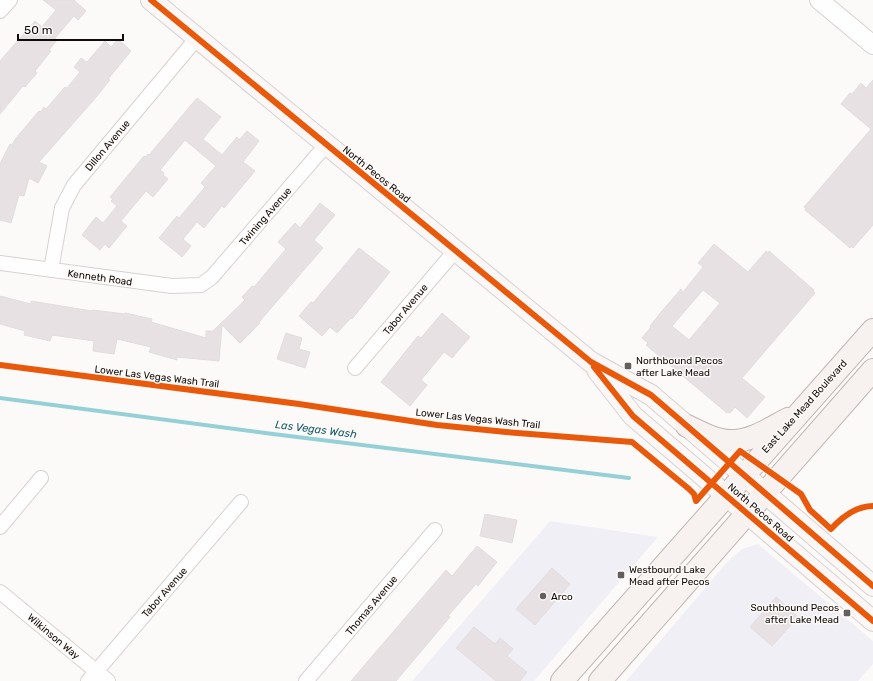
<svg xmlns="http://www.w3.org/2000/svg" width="873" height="681" font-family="Rubik,sans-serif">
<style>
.commercial{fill:#f1eff6}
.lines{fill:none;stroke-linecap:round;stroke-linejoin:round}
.stream{stroke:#96d0d7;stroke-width:4}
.building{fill:#e8e1e4;stroke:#e1dddf;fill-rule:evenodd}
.minor-casing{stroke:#d7d2d0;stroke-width:16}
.tertiary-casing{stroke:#d7d2d0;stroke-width:20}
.secondary-casing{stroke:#d7d2d0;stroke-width:22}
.primary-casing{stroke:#c2b6b2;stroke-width:24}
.minor{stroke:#fffefe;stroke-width:14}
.tertiary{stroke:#fffefe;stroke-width:18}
.secondary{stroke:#faf7f6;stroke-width:20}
.primary{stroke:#f7f1ef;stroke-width:22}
.cycleway-casing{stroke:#fdfaf8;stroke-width:8}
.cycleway{stroke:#e8590c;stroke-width:6}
.poi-dot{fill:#635f5d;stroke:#fdfaf8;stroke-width:1.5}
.labels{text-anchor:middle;stroke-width:3;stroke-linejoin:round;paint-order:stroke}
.street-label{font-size:10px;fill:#100b09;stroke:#fdfaf8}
.poi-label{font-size:10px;fill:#100b09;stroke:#fdfaf8;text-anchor:start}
.water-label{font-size:11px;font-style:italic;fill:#175e66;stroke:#fdfaf8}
</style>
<rect width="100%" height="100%" fill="#fcfaf9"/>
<path class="commercial" d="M 550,521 L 658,537 L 534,681 L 412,681 Z
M 758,544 L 873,641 L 873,664 L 858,681 L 626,681 L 728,561 L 742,549 Z"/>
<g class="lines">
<path class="stream" d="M 0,398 L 273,434 L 629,478"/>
</g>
<path class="building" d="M 43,0 L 74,0 L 86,11 L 78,20 L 74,16 L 55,38 L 57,40 L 49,50 L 51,51 L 35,71 L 37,73 L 25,87 L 23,86 L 0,114 L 0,61 L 35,21 L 42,27 L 56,10 Z
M 118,39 L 131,51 L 108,79 L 110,80 L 92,102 L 39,162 L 47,166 L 38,183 L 29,178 L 24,196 L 19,195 L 11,223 L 0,220 L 0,164 L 10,144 L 12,145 L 16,138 L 39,111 L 41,112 L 44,107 L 46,109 L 65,87 L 67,88 L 80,72 L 74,67 L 81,58 L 87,62 L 105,41 L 111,47 Z
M 873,80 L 873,225 L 853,248 L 851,246 L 850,248 L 835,235 L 805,210 L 806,208 L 804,207 L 871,129 L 841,104 L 850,93 L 852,94 L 861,83 L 866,88 Z
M 197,98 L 221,117 L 203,139 L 222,155 L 237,137 L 239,140 L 247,131 L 259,141 L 243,162 L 255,171 L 224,208 L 222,206 L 204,228 L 197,222 L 183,239 L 191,246 L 182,257 L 159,238 L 177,216 L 179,218 L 205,187 L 201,183 L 216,166 L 185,140 L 160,170 L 164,173 L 163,175 L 168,179 L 153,197 L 146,191 L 121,221 L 127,226 L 109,248 L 105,244 L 100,250 L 82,235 L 96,217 L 103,223 L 117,206 L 111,201 L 113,199 L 110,197 L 144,156 L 146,157 L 148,154 L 149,155 Z
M 320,203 L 335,215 L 314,240 L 323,248 L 259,322 L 260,323 L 240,343 L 222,325 L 219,361 L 177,357 L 177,360 L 149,352 L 151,347 L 117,339 L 114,354 L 93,351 L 94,341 L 52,335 L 50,341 L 24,335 L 25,331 L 0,324 L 0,296 L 31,304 L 31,301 L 92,311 L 92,310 L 125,314 L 125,313 L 152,319 L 151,322 L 206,338 L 206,331 L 213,331 L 245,300 L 242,297 L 252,286 L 254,287 L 286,249 L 278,242 L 295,223 L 300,228 Z
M 714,244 L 748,272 L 766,251 L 768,253 L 769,251 L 814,290 L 813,291 L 815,293 L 742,378 L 765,397 L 747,418 L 735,407 L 730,413 L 728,412 L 727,413 L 646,345 L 648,343 L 642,338 L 651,327 L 650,326 L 662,311 L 681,289 L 683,292 L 703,267 L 698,263 ZM 703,290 L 720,303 L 689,340 L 672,326 Z
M 359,248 L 390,272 L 352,319 L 351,318 L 337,333 L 330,327 L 322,336 L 299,316 L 311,302 L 313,303 Z
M 442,313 L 470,337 L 452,358 L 444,352 L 421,380 L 427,385 L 410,406 L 381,382 L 418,336 L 421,338 Z
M 286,333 L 302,338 L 299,349 L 310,352 L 305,368 L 277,359 Z
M 485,514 L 517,520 L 512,543 L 480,536 Z
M 477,546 L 497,562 L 478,586 L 476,584 L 448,616 L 450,617 L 396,681 L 351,681 L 446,570 L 452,576 Z
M 552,568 L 570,584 L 535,625 L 516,609 Z
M 776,597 L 798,617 L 772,646 L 750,627 Z
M 474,627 L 495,644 L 500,638 L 513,649 L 507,656 L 527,672 L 520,681 L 496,681 L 456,648 Z"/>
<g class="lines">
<defs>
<path id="minor" d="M 0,11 L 10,0
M 0,263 L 172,286 L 201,285 L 212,277 L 326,145
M 51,270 L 62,208 L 74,185 L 197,38
M 355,368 L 455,251
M 0,527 L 41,478
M 0,592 L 108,681
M 88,681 L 241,502
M 306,681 L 435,530"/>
<path id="tertiary" d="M 819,0 L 873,45"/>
<path id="secondary" d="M 151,0 L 591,362 L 651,395 L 873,586
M 597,370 L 633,416 L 873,621"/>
<path id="primary" d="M 687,426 C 700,432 715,441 731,441 C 750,442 771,428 788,419
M 562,681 L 873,330
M 600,681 L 873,370"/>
</defs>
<use href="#minor" class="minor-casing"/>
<use href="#tertiary" class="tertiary-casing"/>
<use href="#secondary" class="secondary-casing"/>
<use href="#primary" class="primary-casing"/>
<use href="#minor" class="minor"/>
<use href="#tertiary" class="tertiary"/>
<use href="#secondary" class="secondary"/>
<use href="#primary" class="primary"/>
<defs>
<path id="cycleway" d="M 151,0 L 591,362 L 651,395 L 873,586
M 0,365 L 299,404 L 437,425 L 506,432 L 632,442 L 689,489 L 694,494 L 696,501 L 740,451 L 801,494 L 810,510 L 831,529 C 842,517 856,506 873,506
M 594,367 L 633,416 L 873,621"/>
</defs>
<use href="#cycleway" class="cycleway-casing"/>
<use href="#cycleway" class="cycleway"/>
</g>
<g class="poi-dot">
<rect x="624" y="362" width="8" height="8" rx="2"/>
<rect x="617" y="571" width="8" height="8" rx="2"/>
<circle cx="543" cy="596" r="4"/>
<rect x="843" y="609" width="8" height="8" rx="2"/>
</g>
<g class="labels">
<g class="street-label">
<text transform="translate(107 145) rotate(-50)" y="4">Dillon Avenue</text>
<text transform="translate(377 174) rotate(39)" y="4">North Pecos Road</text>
<text transform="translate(265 216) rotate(-49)" y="4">Twining Avenue</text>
<text transform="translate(100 277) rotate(8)" y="4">Kenneth Road</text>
<text transform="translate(405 309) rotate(-50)" y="4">Tabor Avenue</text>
<text transform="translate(157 376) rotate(7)" y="4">Lower Las Vegas Wash Trail</text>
<text transform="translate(804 406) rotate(-48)" y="4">East Lake Mead Boulevard</text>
<text transform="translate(478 418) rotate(6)" y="4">Lower Las Vegas Wash Trail</text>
<text transform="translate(761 512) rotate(41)" y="4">North Pecos Road</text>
<text transform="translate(164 592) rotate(-49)" y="4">Tabor Avenue</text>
<text transform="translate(371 605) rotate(-50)" y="4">Thomas Avenue</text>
<text transform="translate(54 636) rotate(40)" y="4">Wilkinson Way</text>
</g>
<g class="poi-label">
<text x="636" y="364">Northbound Pecos<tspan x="636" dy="12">after Lake Mead</tspan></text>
<text x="629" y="573">Westbound Lake<tspan x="629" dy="12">Mead after Pecos</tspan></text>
<text x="551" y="600">Arco</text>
<text x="839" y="611" text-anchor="end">Southbound Pecos<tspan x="839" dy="12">after Lake Mead</tspan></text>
</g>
<g class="water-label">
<text transform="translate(316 429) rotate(7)" y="4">Las Vegas Wash</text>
</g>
</g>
<path d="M18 34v6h105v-6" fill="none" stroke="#100b09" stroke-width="2"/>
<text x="24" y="34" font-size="12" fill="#100b09" stroke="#fdfaf8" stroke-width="3" paint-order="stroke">50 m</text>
</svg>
